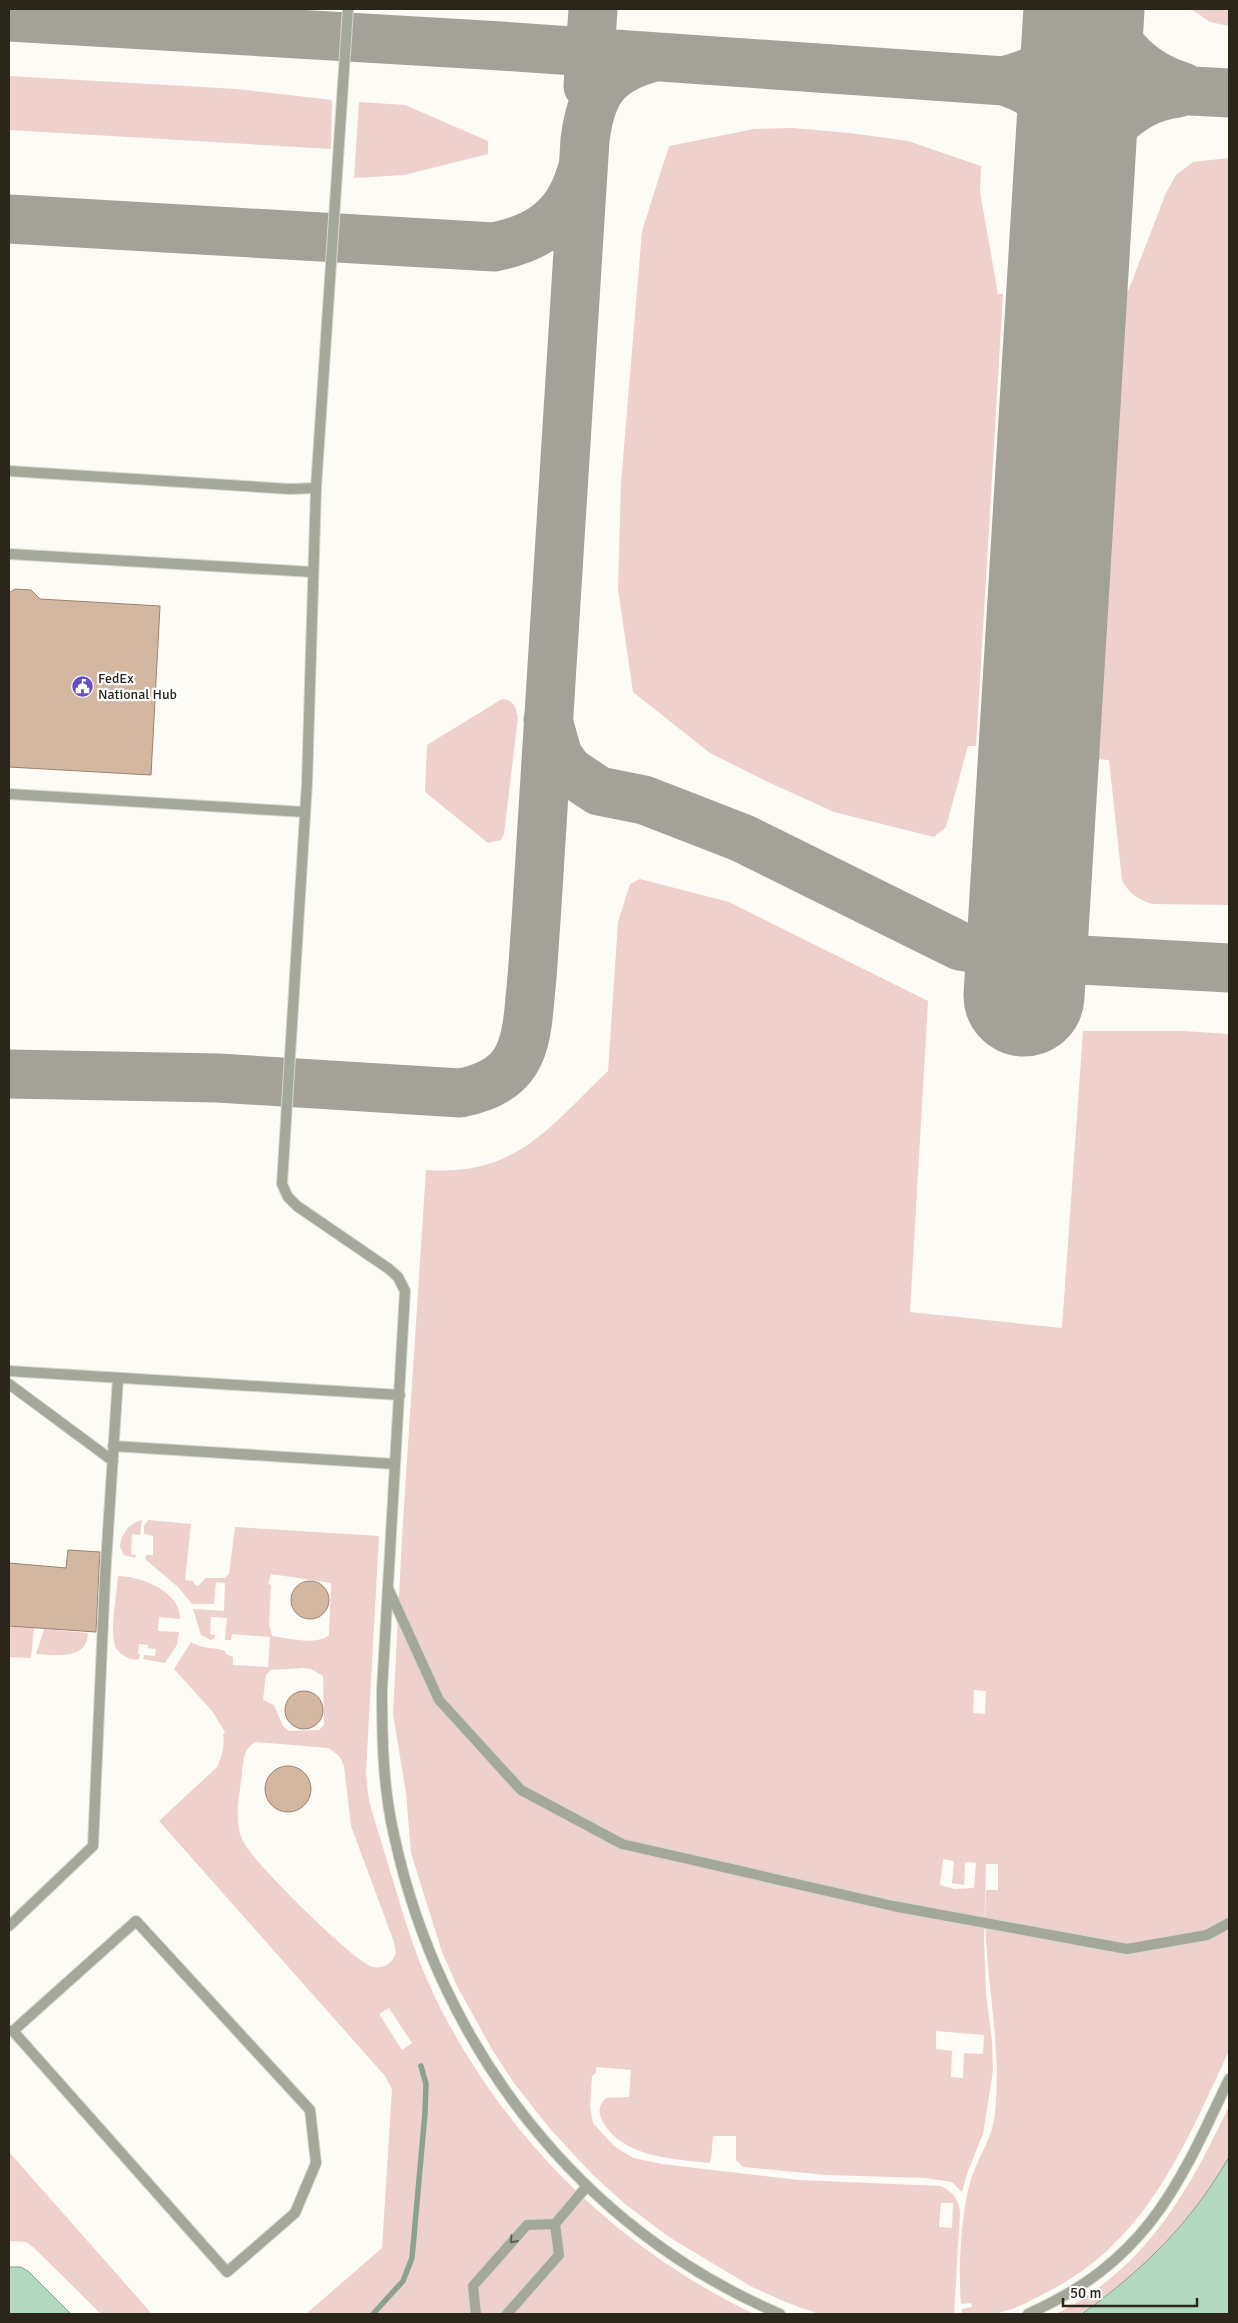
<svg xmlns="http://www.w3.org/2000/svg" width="1238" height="2323" font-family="Signika,sans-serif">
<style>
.green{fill:#eed0cd;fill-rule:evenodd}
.water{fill:#b3d8c0;stroke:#8aa38e}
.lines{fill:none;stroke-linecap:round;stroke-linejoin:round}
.stream{stroke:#8aa38e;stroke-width:5.5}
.taxiway{stroke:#a4a298;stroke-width:49}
.runway{stroke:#a4a298;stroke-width:121}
.building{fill:#d4b7a1;stroke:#9c816d}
.service-casing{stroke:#d7d5cd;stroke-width:12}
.service{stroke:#a3a89a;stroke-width:10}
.oneway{stroke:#606053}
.labels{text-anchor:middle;stroke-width:4.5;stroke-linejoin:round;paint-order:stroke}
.poi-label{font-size:14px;fill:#2a2619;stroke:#fff;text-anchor:start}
</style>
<rect width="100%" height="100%" fill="#fdfbf5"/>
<path class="green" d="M 1191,9 L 1229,9 L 1229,26 L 1210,22 Z
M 9,76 L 237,89 L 332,100 L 331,149 L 9,130 Z
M 359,102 L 405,105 L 488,141 L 488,154 L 404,175 L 354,178 Z
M 792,128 L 850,133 L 908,141 L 981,166 L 980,192 L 998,294 L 1003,294 L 976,746 L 968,746 L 946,827 L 934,837 L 834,812 L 768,782 L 710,753 L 633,692 L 618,589 L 621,483 L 642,231 L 669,146 L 754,129 Z
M 1229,158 L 1229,905 L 1153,904 C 1140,901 1128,893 1122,880 L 1109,760 L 1097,759 L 1125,305 L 1127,294 L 1166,193 L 1176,175 L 1193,162 Z
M 502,699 C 514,700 515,706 518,717 L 504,834 L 501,840 L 488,843 L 425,792 L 427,745 Z
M 640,879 L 729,902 L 928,1001 L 910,1312 L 1062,1328 L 1083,1031 L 1183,1031 L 1229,1034 L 1229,2051 C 1185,2144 1148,2240 1051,2290 C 1034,2299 1011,2312 992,2314 C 982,2315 971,2314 961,2314 L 962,2309 L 972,2307 L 971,2303 L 961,2304 C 958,2270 961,2209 972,2176 C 980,2154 993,2136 995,2113 C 1003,2038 981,1964 986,1890 L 998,1890 L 998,1864 L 986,1864 L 984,1939 L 986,1994 L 992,2041 L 993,2071 L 983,2134 L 968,2171 L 962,2192 L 952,2182 L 925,2178 L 826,2175 L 743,2167 L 736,2160 L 736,2136 L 713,2136 L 711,2160 L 709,2163 C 673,2159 622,2157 603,2122 C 598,2113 598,2105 606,2098 L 629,2097 L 631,2070 L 596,2067 L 596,2073 L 592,2076 L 590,2107 L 593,2123 L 614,2146 L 633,2158 L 662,2164 L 799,2180 L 941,2186 C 954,2193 959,2199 960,2213 L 954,2314 L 819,2314 L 788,2303 L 752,2287 L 669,2237 L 625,2204 L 593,2175 L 551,2130 L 514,2083 L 493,2051 L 457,1986 L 442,1952 L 411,1853 L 406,1793 L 393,1714 L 402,1537 L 426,1170 C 516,1177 549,1127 608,1071 L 618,922 L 630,884 ZM 974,1690 L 986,1691 L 985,1714 L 973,1713 ZM 943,1859 L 954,1861 L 952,1883 L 964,1885 L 965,1862 L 976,1863 L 974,1888 L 955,1889 L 940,1885 ZM 936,2031 L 984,2035 L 983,2054 L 964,2053 L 963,2078 L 951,2077 L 952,2051 L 936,2049 ZM 941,2203 L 953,2203 L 952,2228 L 939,2227 Z
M 142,1520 L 140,1535 L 132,1534 L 131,1554 L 136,1555 L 135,1558 L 124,1555 L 120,1547 C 121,1534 128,1524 142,1520 Z
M 148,1520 L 191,1524 L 185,1580 L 193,1581 L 194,1584 L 198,1586 L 206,1578 L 225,1578 L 229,1574 L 235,1527 L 379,1536 L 366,1772 L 368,1795 C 373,1818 381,1839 387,1861 C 401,1906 413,1951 433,1993 C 501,2134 613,2246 754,2314 L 306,2314 L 382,2248 L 392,2089 L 385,2076 L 159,1821 L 217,1767 C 222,1756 225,1746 223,1734 L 225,1732 L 212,1711 L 174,1669 L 191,1642 C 207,1651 212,1646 225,1651 L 226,1654 L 233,1657 L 233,1665 L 268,1667 L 270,1637 L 232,1634 L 231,1640 L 225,1640 L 227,1618 L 211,1617 L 210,1634 L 215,1635 L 215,1638 L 211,1640 L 201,1635 L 193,1609 L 224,1611 L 225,1583 L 216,1582 L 214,1604 L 192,1604 L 178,1587 L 145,1559 L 146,1555 L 153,1555 L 153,1536 L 144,1534 L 144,1526 ZM 271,1574 L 331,1583 L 329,1635 C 316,1646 287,1638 272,1636 L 269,1625 L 271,1585 L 268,1584 ZM 304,1668 L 311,1669 L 323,1676 L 324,1725 L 319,1730 L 289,1731 L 283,1726 L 274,1705 L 263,1700 L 266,1675 L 271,1670 ZM 256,1742 L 329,1748 L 340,1757 L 344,1766 L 351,1826 L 394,1942 L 396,1953 C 392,1963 385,1969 373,1967 C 355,1963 254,1863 244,1843 C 233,1823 239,1797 242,1775 C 243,1762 243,1748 256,1742 ZM 389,2008 L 412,2043 L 402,2050 L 379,2014 Z
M 118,1576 C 140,1576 181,1591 180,1619 L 159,1617 L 158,1631 L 179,1632 L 177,1645 L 165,1663 L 143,1659 L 144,1655 L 155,1656 L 156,1649 L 148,1648 L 148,1645 L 139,1644 L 138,1654 L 140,1654 L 139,1659 L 136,1660 C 128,1658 121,1656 116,1648 C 109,1635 117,1593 118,1576 Z
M 9,1626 L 34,1628 L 31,1658 L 9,1657 Z
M 44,1629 L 88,1633 C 87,1661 55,1655 36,1654 Z
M 1229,2106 L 1229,2240 L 1122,2314 L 1056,2314 C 1145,2269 1188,2193 1229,2106 Z
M 9,2152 L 152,2314 L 101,2314 L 34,2248 L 26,2242 L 9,2241 Z"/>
<path class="water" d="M 1229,2157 L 1229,2314 L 1082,2314 C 1144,2269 1191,2223 1229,2157 Z
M 9,2267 L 21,2267 L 28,2271 L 71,2314 L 9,2314 Z"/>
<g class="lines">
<path class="stream" d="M 373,2314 L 403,2281 L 412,2258 L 425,2113 L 426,2084 L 421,2066"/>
<path class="taxiway" d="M 1100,9 C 1115,46 1142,75 1183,87
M 9,17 L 501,46 L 1004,81 L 1229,93
M 1006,80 C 1045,71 1072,51 1077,9
M 1004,81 C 1067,101 1070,142 1067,200
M 588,86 L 593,9
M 9,219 L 494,247 C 538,238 568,219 581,173
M 1068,362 L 1078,193 C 1085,145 1128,98 1178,93
M 548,720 L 558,756 L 569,771 L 599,791 L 644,800 L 742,838 L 960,946 L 1026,957 L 1229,968
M 9,1074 L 218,1078 L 460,1093 C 519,1082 526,1050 530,998 C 533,972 534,946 536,921 L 585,140 C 591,92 605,70 654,57"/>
<path class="runway" d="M 1024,996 L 1084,9"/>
</g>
<path class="building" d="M 15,589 L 31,590 L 40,599 L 160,606 L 151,775 L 9,767 L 9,593 Z
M 68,1550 L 100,1552 L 96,1632 L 9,1626 L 9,1563 L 66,1568 Z
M291 1600a19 19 0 1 1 38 0a19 19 0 1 1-38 0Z
M285 1710a19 19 0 1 1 38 0a19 19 0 1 1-38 0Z
M265 1789a23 23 0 1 1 46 0a23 23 0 1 1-46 0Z"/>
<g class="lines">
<defs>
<path id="service" d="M 348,9 L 316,488 L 307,783 L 282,1184 L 288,1197 L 297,1206 L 389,1269 L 398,1277 L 405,1291 L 382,1690 C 382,1738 383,1788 394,1835 C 439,2046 580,2229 780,2314
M 9,471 L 290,489 L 316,488
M 9,554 L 313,572
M 9,794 L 305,812
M 9,1371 L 400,1395
M 9,1384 L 113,1461
M 113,1446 L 395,1464
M 388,1588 L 439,1700 L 521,1790 L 622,1844 L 893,1906 L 1127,1949 L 1207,1935 L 1229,1923
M 9,1926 L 93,1846 L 105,1578 L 118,1378
M 9,2031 L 13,2031 L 227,2272 L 295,2213 L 316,2163 L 310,2110 L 136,1921 L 13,2031
M 476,2314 L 473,2286 L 527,2225 L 555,2224 L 587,2186
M 507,2314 L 559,2255 L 555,2224
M 1028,2314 C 1146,2261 1177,2190 1229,2079"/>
</defs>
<use href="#service" class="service-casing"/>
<use href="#service" class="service"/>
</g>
<defs><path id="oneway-chevron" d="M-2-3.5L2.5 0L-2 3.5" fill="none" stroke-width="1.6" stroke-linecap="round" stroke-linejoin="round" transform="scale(1.25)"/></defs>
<use class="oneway" href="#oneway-chevron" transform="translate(513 2240) rotate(132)"/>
<defs>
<symbol id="civic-disc" viewBox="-11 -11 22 22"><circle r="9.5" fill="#654ec7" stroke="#fff"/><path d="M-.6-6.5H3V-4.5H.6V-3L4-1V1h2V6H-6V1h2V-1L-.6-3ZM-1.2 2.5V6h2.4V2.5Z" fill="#fff"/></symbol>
</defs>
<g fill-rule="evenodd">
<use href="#civic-disc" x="70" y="674" width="25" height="25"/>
</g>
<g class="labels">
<g class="poi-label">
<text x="98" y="683">FedEx<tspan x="98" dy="16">National Hub</tspan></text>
</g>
</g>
<rect width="1238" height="2323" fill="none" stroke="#2a2619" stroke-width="20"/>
<path d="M1063 2298v8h134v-8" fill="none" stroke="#2a2619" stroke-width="2.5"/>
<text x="1070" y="2298" font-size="15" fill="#2a2619" stroke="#ffffff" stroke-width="4" paint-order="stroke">50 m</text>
</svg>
